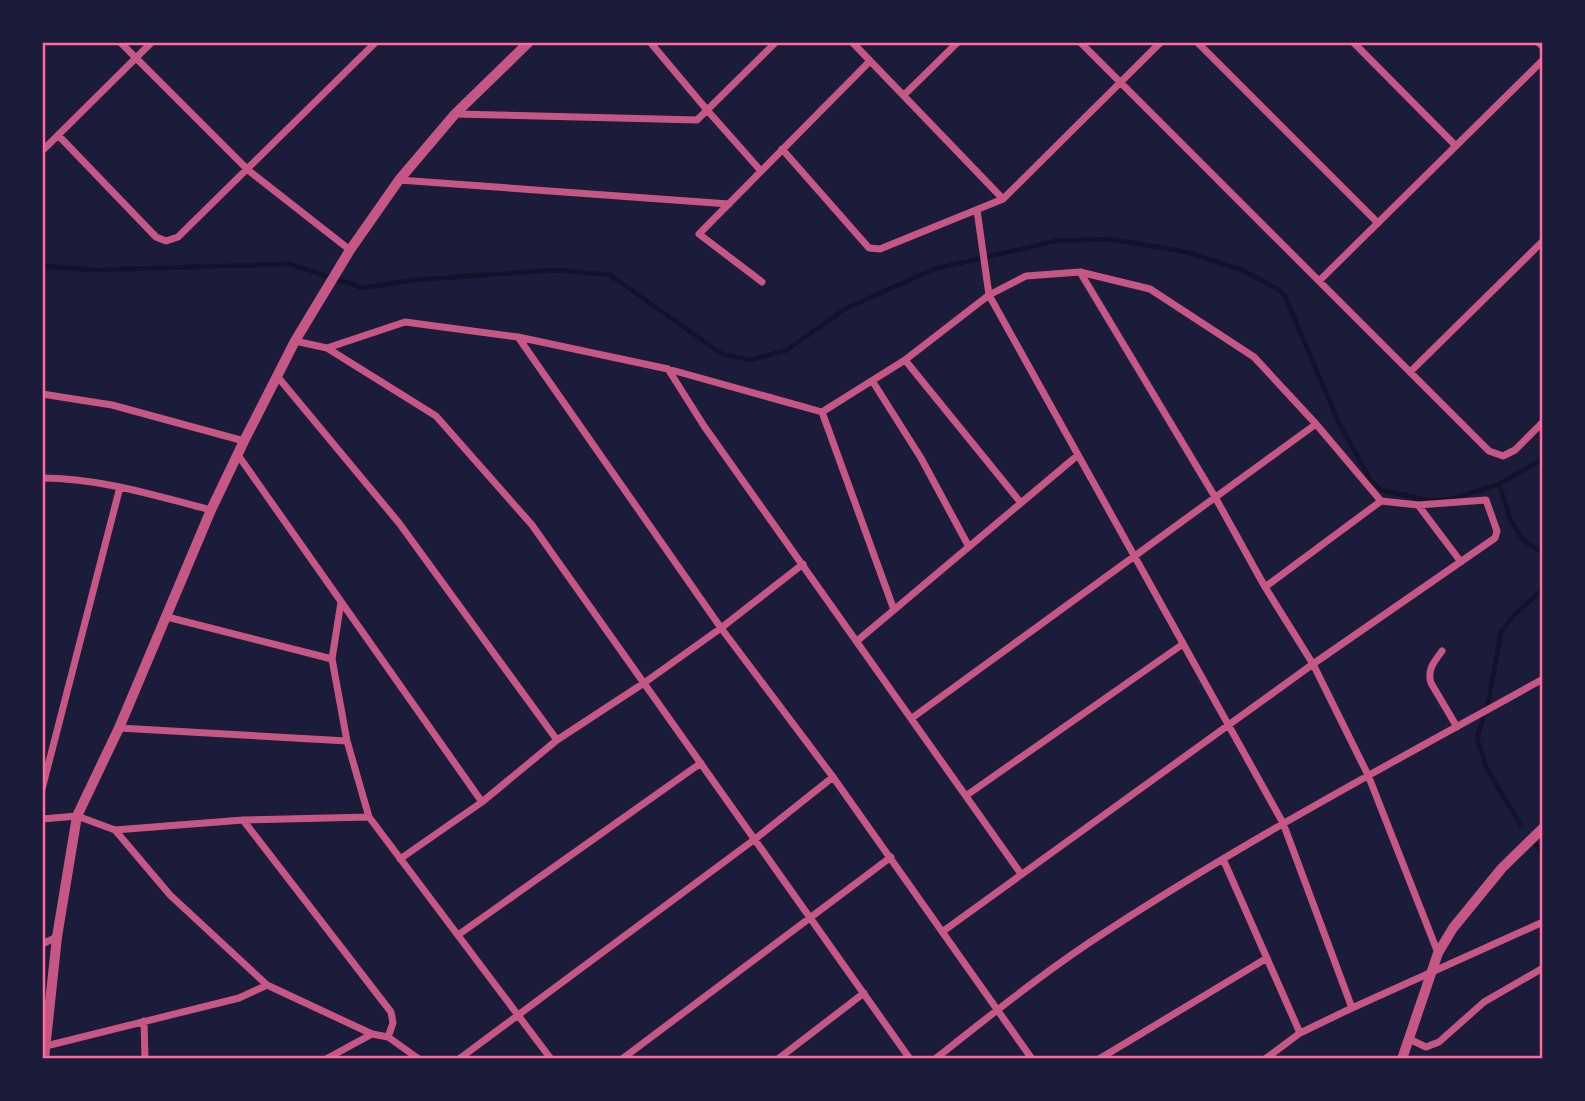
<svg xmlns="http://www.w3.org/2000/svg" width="1585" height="1101" font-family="'Archivo Narrow',sans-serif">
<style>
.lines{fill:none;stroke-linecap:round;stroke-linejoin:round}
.stream{stroke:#12122b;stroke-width:4.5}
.minor{stroke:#c65784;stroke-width:7}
.tertiary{stroke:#c65784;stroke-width:10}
.neatline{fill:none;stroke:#ff6b9d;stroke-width:2.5}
</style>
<rect width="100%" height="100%" fill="#1b1b3a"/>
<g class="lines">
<path class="stream" d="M 42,266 L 96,270 L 290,264 L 363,288 L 414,280 L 555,270 L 610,275 L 722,354 L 751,360 L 787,350 L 845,309 L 934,269 L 1056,241 L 1110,239 L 1186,252 L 1242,270 L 1278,289 L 1285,296 L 1338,421 L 1371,481 L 1381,490 L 1428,500 L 1448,500 L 1499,484 L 1543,459
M 1499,484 L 1511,521 L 1524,541 L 1543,553
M 1521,825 L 1486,767 L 1477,738 L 1489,699 L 1501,632 L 1514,615 L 1543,589
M 1536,845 L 1543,853"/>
<path class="minor" d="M 120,42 L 248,170 L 350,250
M 650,42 L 707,110 L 761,171
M 852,42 L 1003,199
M 1080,42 L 1489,451 L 1503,456 L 1515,450 L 1543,422
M 1197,42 L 1378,223
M 1353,42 L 1456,146
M 1538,42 L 1543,47
M 904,95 L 958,42
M 455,114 L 697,120 L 776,42
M 58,135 L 156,237 L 166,241 L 178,237 L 376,42
M 782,149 L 869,248 L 880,249 L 1003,199 L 1161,42
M 42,151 L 152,42
M 399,180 L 729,204
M 977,210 L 989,295 L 1283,823 L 1352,1008
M 1080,272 L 1215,497 L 1265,587 L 1313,664 L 1368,775 L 1438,953
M 1319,281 L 1543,60
M 762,282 L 699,234 L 870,61
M 518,337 L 721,628 L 833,777 L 1032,1059
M 295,341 L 327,348 L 436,416 L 532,525 L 910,1059
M 327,348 L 405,322 L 518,337 L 668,369 L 822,412 L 905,360 L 989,295 L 1026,276 L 1080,272 L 1150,289 L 1254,357 L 1316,424 L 1381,501 L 1418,505 L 1486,500 L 1497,531 L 1495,538 L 1313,664 L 942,932
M 905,360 L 1021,503
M 668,369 L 704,426 L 1021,874
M 1410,372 L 1543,241
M 277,376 L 399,523 L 557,740
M 873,382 L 921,458 L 969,547
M 42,394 L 112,405 L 244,441
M 822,412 L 894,610
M 238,455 L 482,802
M 42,478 C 100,478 156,496 211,510
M 1418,505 L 1461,562
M 1265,587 L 1381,501
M 341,602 L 332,659 L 347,741 L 369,817 L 551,1059
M 167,617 L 332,659
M 857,641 L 1078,455
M 1442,651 C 1434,662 1427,669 1431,683 L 1457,727
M 912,718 L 1316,424
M 119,728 L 347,741
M 42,789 L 120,487
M 967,795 L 1183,644
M 42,819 L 77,816 L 115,830 L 243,820 L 369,817
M 243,820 L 391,1012 L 393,1023 L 388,1037
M 115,830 L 170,895 L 267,985 L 372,1034 L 388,1037 L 419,1059
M 400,859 L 482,802 L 557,740 L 644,683 L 721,628 L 803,564
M 1223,859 L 1300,1033
M 458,935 L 701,763
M 42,944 L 57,937
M 144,1021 L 145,1059
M 1409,1039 L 1426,1047 L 1439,1042 L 1484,1002 L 1543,968
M 46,1046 L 239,998 L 267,985
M 326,1059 L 372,1034
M 459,1059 L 755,839 L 833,777
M 622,1059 L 891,857
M 778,1059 L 864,993
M 935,1059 C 992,1014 1049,968 1110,929 C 1250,838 1397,760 1543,679
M 1099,1059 L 1267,958
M 1265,1059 L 1300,1033 L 1352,1008 L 1543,922"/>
<path class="tertiary" d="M 44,1059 L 57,937 L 77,816 L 119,728 L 211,510 L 244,441 L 295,341 L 350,250 L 399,180 L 455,114 L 529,42
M 1402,1059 L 1438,953 L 1453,928 L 1502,868 L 1543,828"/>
</g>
<rect width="1585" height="1101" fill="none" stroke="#1b1b3a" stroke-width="88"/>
<rect x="44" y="44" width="1497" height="1013" class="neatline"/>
</svg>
